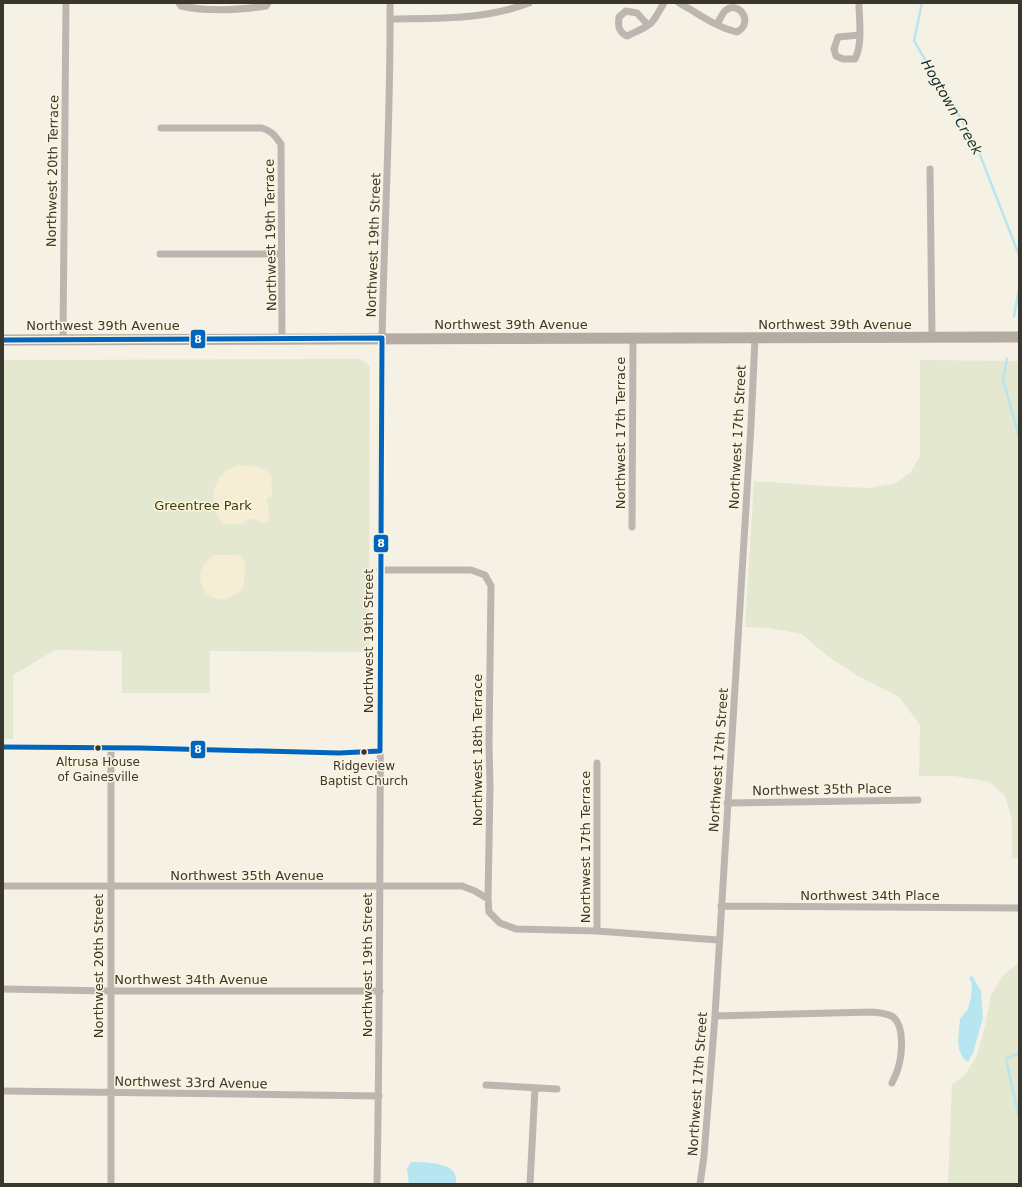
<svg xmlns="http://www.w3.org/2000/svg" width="1022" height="1187" font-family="'DejaVu Sans',sans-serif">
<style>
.green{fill:#e4e8d0}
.sand{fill:#f5eed4}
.water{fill:#b7e6f0}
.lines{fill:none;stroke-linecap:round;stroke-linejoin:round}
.stream{stroke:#b7e6f0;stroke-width:2.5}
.minor{stroke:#bdb5b0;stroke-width:7}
.primary{stroke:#b5aba5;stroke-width:11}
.bus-1-casing{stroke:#fcf4df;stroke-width:8}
.bus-1{stroke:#0065bd;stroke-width:5}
.bus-dot{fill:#39362e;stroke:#fcf4df;stroke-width:1.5}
.labels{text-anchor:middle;stroke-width:3;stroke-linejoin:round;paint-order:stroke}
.bus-label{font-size:12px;fill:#39362e;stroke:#fcf4df}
.street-label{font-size:13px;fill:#39362e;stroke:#fcf4df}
.park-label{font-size:13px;fill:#374304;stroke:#fcf4df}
.water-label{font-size:14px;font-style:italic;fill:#0c2f37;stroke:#fcf4df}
.line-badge{stroke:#fcf4df;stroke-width:1.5}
.badge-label{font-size:11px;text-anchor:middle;font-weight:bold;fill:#fff}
</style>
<rect width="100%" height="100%" fill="#f6f1e5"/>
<path class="green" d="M 359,359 L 366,362 L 370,367 L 369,652 L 210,651 L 210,693 L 122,693 L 122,651 L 55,650 L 13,675 L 13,739 L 3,739 L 3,360 Z
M 920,360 L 1019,361 L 1019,858 L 1012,858 L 1012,820 L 1005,796 L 990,782 L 954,776 L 919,776 L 920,725 L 899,697 L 856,675 L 826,655 L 802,634 L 769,628 L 745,627 L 754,481 L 827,486 L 870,488 L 896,483 L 911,472 L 920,456 Z
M 1019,962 L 1019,1184 L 948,1184 L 952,1084 L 965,1075 L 977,1055 L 985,1026 L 991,995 L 1003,976 Z"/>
<path class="sand" d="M 239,465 L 259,467 L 271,474 L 272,496 L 267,498 C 267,507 273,517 266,523 C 254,522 252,513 243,524 L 223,524 C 206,503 212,472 239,465 Z
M 214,555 L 239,555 L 245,561 L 244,587 C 238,593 231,598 223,599 C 206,601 196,583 202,569 C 204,563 209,559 214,555 Z"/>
<path class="water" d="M 971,976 L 973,977 L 981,991 L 983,1018 L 973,1053 L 968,1062 L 963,1058 L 959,1049 L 958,1040 L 960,1019 L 968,1009 L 971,997 L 972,984 L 969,978 Z
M 411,1162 C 422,1162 450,1162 455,1174 C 456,1177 456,1181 456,1184 L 409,1184 L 407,1169 Z"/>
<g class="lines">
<path class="stream" d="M 922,3 L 914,41 L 975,142 L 1019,255
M 1014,316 L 1019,289
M 1007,359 L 1003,379 L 1019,437
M 1019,1053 L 1006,1059 L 1019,1118"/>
<path class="minor" d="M 179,3 L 181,6 C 208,12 239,10 266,6 L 268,3
M 679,3 C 698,13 717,28 737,32 C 755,22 738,0 726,10 C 722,13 720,20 717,24
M 859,3 C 859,21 863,43 855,59 L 843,59 L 836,56 L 834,49 L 838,37 L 859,35
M 390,19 C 437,18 484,20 529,3
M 648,25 L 637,13 L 626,11 L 619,17 C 618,25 618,32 627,36 C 635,32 644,29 651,23 C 656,18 660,9 664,3
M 161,128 L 262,128 C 272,131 275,136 281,144 L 282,339
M 930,169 L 932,337
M 160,254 L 281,254
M 63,340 L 66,3
M 632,527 L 633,338
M 380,570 L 471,570 L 485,575 L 491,586 L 489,744 L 490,786 L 488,899 L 489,912 L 500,923 L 516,929 L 597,931 L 718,940
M 3,747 L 140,748 L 339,753 L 380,751
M 111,748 L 111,1184
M 727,803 L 918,800
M 3,886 L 462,886 L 475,891 L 488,899
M 721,906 L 1019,908
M 597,931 L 597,763
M 3,989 L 110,991 L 380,991
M 715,1016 L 872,1012 C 879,1013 887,1013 893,1017 C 905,1026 902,1056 898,1068 C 897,1073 894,1078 892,1083
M 486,1085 L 557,1089
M 3,1091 L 379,1096
M 377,1184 C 382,903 379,622 382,341 C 384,228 391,116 390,3
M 530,1184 L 535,1088
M 700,1184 L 704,1156 L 715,1016 L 751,425 L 755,338"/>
<path class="primary" d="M 3,340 L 1019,337"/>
<defs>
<path id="bus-1" d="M 3,340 L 382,338 L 380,751 L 339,753 L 140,748 L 3,747"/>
</defs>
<use href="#bus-1" class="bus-1-casing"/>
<use href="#bus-1" class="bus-1"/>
</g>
<g class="bus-dot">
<circle cx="98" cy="748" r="3.5"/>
<circle cx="364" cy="752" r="3.5"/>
</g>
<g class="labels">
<g class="bus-label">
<text x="98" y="766">Altrusa House<tspan x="98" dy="15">of Gainesville</tspan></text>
<text x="364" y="770">Ridgeview<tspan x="364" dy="15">Baptist Church</tspan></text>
</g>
<g class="street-label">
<text transform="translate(52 171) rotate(-89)" y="5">Northwest 20th Terrace</text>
<text transform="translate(270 235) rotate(-91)" y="5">Northwest 19th Terrace</text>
<text transform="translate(373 245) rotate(-88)" y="5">Northwest 19th Street</text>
<text x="511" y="329">Northwest 39th Avenue</text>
<text x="835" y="329">Northwest 39th Avenue</text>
<text x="103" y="330">Northwest 39th Avenue</text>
<text transform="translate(620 433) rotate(-90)" y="5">Northwest 17th Terrace</text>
<text transform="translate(737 437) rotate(-87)" y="5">Northwest 17th Street</text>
<text transform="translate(368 641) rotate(-90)" y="5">Northwest 19th Street</text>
<text transform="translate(477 750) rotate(-90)" y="5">Northwest 18th Terrace</text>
<text transform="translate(718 760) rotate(-86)" y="5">Northwest 17th Street</text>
<text transform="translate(822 789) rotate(-1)" y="5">Northwest 35th Place</text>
<text transform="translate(585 847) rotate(-90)" y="5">Northwest 17th Terrace</text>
<text x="247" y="880">Northwest 35th Avenue</text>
<text x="870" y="900">Northwest 34th Place</text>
<text transform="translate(367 965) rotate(-90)" y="5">Northwest 19th Street</text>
<text transform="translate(98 966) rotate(-90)" y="5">Northwest 20th Street</text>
<text x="191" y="984">Northwest 34th Avenue</text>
<text transform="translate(191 1082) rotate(1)" y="5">Northwest 33rd Avenue</text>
<text transform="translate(697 1084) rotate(-86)" y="5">Northwest 17th Street</text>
</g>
<g class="park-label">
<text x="203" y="510">Greentree Park</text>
</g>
<g class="water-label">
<text transform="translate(952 107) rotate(60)" y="5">Hogtown Creek</text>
</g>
</g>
<g class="line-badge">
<rect x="190" y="329" width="16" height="20" rx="4" fill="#0065bd"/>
<rect x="373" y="534" width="16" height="19" rx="4" fill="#0065bd"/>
<rect x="190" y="740" width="16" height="19" rx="4" fill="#0065bd"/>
</g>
<g class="badge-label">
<text x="198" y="343">8</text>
<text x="381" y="547">8</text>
<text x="198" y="753">8</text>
</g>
<rect width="1022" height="1187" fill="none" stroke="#39362e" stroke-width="8"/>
</svg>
